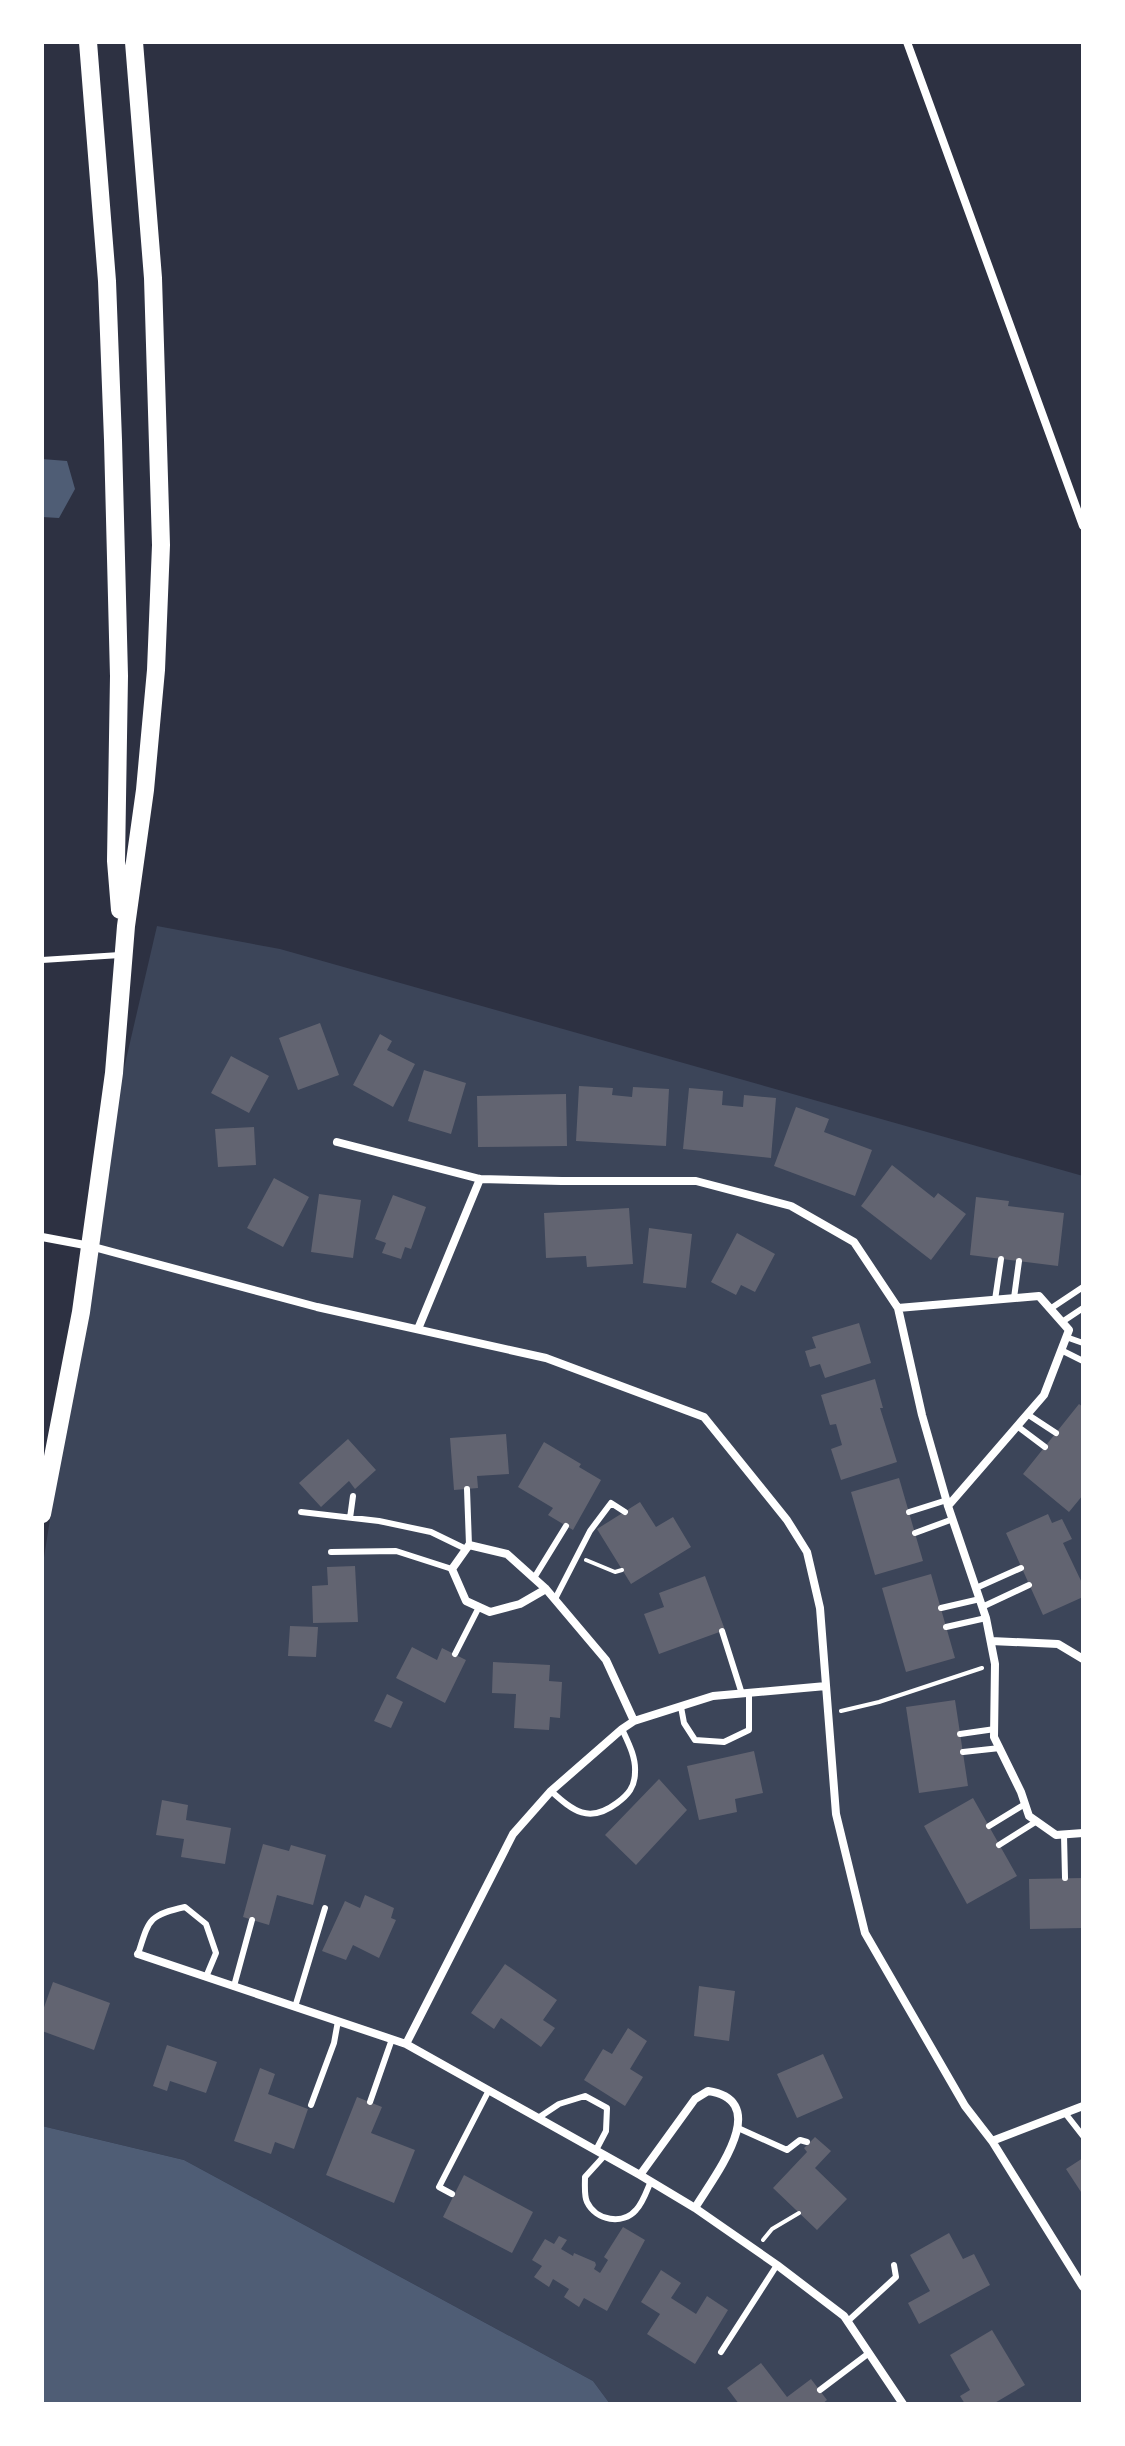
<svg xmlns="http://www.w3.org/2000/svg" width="1125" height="2446" font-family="'Asap Condensed',sans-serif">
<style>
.green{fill:#3c4559}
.water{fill:#4f5d75}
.building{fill:#626471}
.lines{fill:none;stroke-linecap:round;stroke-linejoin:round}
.path{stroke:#fff;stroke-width:4}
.service{stroke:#fff;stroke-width:6}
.minor{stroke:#fff;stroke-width:8}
.primary{stroke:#fff;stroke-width:18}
</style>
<rect width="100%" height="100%" fill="#2d3142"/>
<path class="green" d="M 157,926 L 280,949 L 1083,1176 L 1083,2404 L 610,2404 L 593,2381 L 184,2160 L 42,2126 L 42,1570 L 115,1107 Z"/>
<path class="water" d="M 42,459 L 67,461 L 75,489 L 59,518 L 42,517 Z
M 42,2126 L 184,2160 L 593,2381 L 610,2404 L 42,2404 Z"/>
<path class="building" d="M 320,1023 L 339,1075 L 298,1090 L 279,1038 Z
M 380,1034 L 392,1041 L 387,1050 L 415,1064 L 393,1107 L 353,1085 Z
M 231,1056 L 269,1076 L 249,1113 L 211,1093 Z
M 424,1070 L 466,1083 L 451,1134 L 408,1121 Z
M 579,1086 L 613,1088 L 612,1095 L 632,1097 L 633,1087 L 669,1089 L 666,1146 L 576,1141 Z
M 689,1088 L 723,1091 L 722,1105 L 743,1107 L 744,1095 L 776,1098 L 771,1158 L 683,1149 Z
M 566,1094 L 567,1146 L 478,1147 L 477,1096 Z
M 796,1107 L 829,1119 L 824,1132 L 872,1150 L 855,1196 L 774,1166 Z
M 254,1127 L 256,1165 L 218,1167 L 215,1129 Z
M 892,1165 L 934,1198 L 938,1193 L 966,1214 L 931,1260 L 861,1206 Z
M 274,1178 L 309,1197 L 283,1247 L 247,1228 Z
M 319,1194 L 361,1200 L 353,1258 L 311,1252 Z
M 393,1195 L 426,1207 L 411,1249 L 405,1247 L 401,1259 L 382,1253 L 386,1243 L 375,1239 Z
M 976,1197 L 1009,1201 L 1008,1206 L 1064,1213 L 1058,1266 L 970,1255 Z
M 629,1208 L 633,1264 L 587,1267 L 586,1256 L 546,1258 L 544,1213 Z
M 649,1228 L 692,1234 L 686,1288 L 643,1283 Z
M 737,1233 L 775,1254 L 755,1292 L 741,1285 L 736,1295 L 711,1282 Z
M 859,1323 L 871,1363 L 825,1378 L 820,1364 L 810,1367 L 805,1351 L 816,1348 L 812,1337 Z
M 875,1379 L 883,1408 L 880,1408 L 897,1462 L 841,1480 L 831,1449 L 842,1445 L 836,1424 L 830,1425 L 821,1395 Z
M 1079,1404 L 1083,1407 L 1083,1495 L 1069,1512 L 1023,1474 Z
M 506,1434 L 509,1474 L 477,1476 L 478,1488 L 454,1490 L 450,1438 Z
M 348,1439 L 376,1470 L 355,1489 L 349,1481 L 321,1507 L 299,1483 Z
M 544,1442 L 581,1464 L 579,1467 L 601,1480 L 573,1530 L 548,1515 L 553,1508 L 518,1487 Z
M 899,1478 L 923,1561 L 875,1575 L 851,1492 Z
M 640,1502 L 656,1527 L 673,1517 L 691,1547 L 631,1584 L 597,1529 Z
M 1048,1514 L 1052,1523 L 1062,1519 L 1072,1539 L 1063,1543 L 1083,1585 L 1083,1597 L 1043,1615 L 1006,1533 Z
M 355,1566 L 358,1622 L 313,1623 L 312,1586 L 328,1585 L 327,1567 Z
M 931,1574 L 955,1658 L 906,1672 L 882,1588 Z
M 705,1576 L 725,1630 L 659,1654 L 644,1614 L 664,1607 L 659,1593 Z
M 290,1626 L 318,1627 L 316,1657 L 288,1656 Z
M 412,1647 L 437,1660 L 442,1648 L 466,1660 L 445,1703 L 396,1678 Z
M 493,1662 L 550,1665 L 549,1681 L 562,1682 L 560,1718 L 550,1717 L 549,1730 L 514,1728 L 516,1694 L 492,1693 Z
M 387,1694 L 403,1702 L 391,1728 L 374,1721 Z
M 955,1700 L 968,1786 L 919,1793 L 906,1707 Z
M 754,1751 L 763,1793 L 735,1799 L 737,1812 L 699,1820 L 687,1766 Z
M 659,1779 L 687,1810 L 636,1865 L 605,1835 Z
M 973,1798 L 1017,1876 L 967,1904 L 924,1826 Z
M 162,1800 L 188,1805 L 186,1820 L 231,1828 L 225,1864 L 181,1857 L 184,1839 L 156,1835 Z
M 263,1844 L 289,1851 L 291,1845 L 326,1855 L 313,1905 L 277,1895 L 269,1925 L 243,1917 Z
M 1083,1878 L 1083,1928 L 1030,1929 L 1029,1879 Z
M 365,1895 L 394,1908 L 391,1918 L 396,1920 L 379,1958 L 353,1945 L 346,1960 L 322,1951 L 345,1901 L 360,1908 Z
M 505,1964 L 557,2000 L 543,2020 L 555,2028 L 541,2047 L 501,2018 L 494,2029 L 471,2013 Z
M 53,1982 L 110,2003 L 94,2050 L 42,2031 L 42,2013 Z
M 699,1986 L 735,1991 L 729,2041 L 694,2036 Z
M 628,2028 L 647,2041 L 630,2069 L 643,2077 L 625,2106 L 584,2080 L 603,2049 L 612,2054 Z
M 167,2045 L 217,2062 L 206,2093 L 170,2081 L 167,2091 L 153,2086 Z
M 823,2054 L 843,2098 L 797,2118 L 777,2074 Z
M 260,2068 L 275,2074 L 268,2094 L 308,2109 L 294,2149 L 275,2142 L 271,2154 L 234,2141 Z
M 357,2097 L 382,2107 L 371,2133 L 415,2150 L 394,2203 L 326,2175 Z
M 815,2137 L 831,2151 L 815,2168 L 847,2199 L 817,2230 L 773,2188 L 807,2152 L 804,2148 Z
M 1083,2158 L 1083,2195 L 1066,2169 Z
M 464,2175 L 533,2212 L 512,2253 L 443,2217 Z
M 623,2227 L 645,2240 L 607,2311 L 584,2298 L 579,2307 L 564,2297 L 569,2289 L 553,2279 L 549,2287 L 534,2277 L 542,2266 L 532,2260 L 545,2239 L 554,2244 L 559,2236 L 567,2240 L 561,2249 L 573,2256 L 574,2253 L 595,2262 L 596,2265 L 594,2269 L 600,2273 L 608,2260 L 604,2257 Z
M 949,2233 L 963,2259 L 974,2254 L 990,2285 L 919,2324 L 908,2303 L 930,2291 L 910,2255 Z
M 661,2270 L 681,2283 L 671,2298 L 696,2314 L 707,2296 L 728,2310 L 695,2364 L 647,2334 L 660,2314 L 641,2302 Z
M 992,2330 L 1025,2385 L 993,2404 L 965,2404 L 960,2396 L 970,2390 L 950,2355 Z
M 761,2363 L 787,2397 L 811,2379 L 827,2400 L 822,2404 L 739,2404 L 727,2388 Z"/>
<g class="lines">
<path class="path" d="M 586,1560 L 615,1572 L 622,1570
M 841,1711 L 879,1702 L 982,1668
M 763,2240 L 772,2229 L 799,2213"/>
<path class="service" d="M 42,960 L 120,955
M 1014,1298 L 1019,1261
M 995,1300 L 1001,1259
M 1050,1309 L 1083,1287
M 1062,1322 L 1083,1308
M 1066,1337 L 1083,1343
M 1061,1350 L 1083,1361
M 1027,1414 L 1056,1433
M 1017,1426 L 1045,1447
M 467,1489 L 469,1545
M 301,1512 L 379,1521 L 431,1532 L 466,1549
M 909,1512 L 947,1500
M 350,1518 L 353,1496
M 915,1533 L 953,1519
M 331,1552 L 396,1551 L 452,1569
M 534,1578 L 566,1526
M 976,1588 L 1021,1568
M 555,1599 L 590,1531 L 611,1503 L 625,1512
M 982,1607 L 1029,1585
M 941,1608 L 980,1599
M 946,1627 L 986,1618
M 722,1631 L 742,1694
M 455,1654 L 479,1607
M 681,1707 L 684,1723 L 695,1740 L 724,1742 L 749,1730 L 749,1694
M 960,1734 L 995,1729
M 963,1752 L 1000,1748
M 551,1791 C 573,1811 589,1824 617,1803 C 628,1795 635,1787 635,1772 C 636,1757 628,1742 622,1729
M 989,1826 L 1025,1804
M 1064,1835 L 1065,1878
M 999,1845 L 1037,1821
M 138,1954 C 149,1920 148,1915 185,1907 L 206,1924 L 216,1953 L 206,1977
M 234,1986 L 252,1920
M 295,2007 L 325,1908
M 370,2102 L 392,2039
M 311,2105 L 334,2043 L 338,2021
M 1065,2113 L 1083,2136
M 538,2118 L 559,2104 L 585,2096 L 607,2108 L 606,2131 L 596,2150
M 738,2128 L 787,2150 L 800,2140 L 807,2142
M 605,2155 L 585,2177 C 585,2185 584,2196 587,2202 C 596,2221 623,2225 636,2210 C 643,2203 647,2190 651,2181
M 452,2194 L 439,2187 L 489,2090
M 848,2321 L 896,2277 L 894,2265
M 721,2352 L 777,2265
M 820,2390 L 869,2353"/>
<path class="minor" d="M 907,42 L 1083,526
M 337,1142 L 480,1179 L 562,1181 L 696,1181 L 791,1206 L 854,1242 L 898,1308 L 922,1415 L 948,1506 L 986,1618 L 995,1664 L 994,1737 L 1021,1792 L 1029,1816 L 1056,1835 L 1083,1833
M 42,1237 L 90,1246 L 317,1307 L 546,1358 L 704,1417 L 787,1520 L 807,1552 L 820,1608 L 836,1814 L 865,1933 L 965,2106 L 992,2141 L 1083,2287
M 898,1308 L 1039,1296 L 1069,1330 L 1044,1395 L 948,1506
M 418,1329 L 480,1179
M 546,1589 L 520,1604 L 490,1612 L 466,1601 L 452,1569 L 469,1545 L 507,1554 L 546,1589 L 606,1660 L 634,1721
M 991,1641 L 1058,1644 L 1083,1659
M 138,1954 L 406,2044 L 640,2175 L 695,2208 L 777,2265 L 844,2316 L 903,2404
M 406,2044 L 513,1834 L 551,1791 L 622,1729 L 634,1721 L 713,1696 L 826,1686
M 992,2141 L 1083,2106
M 640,2175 L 695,2099 L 708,2091 C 775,2101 712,2179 695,2208"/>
<path class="primary" d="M 88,42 L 107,281 L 113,440 L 119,676 L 116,861 L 120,910
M 42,1514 L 81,1312 L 114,1073 L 126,926 L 145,790 L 156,670 L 161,545 L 153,278 L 134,42"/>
</g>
<rect width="1125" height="2446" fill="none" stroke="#ffffff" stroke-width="88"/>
</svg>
